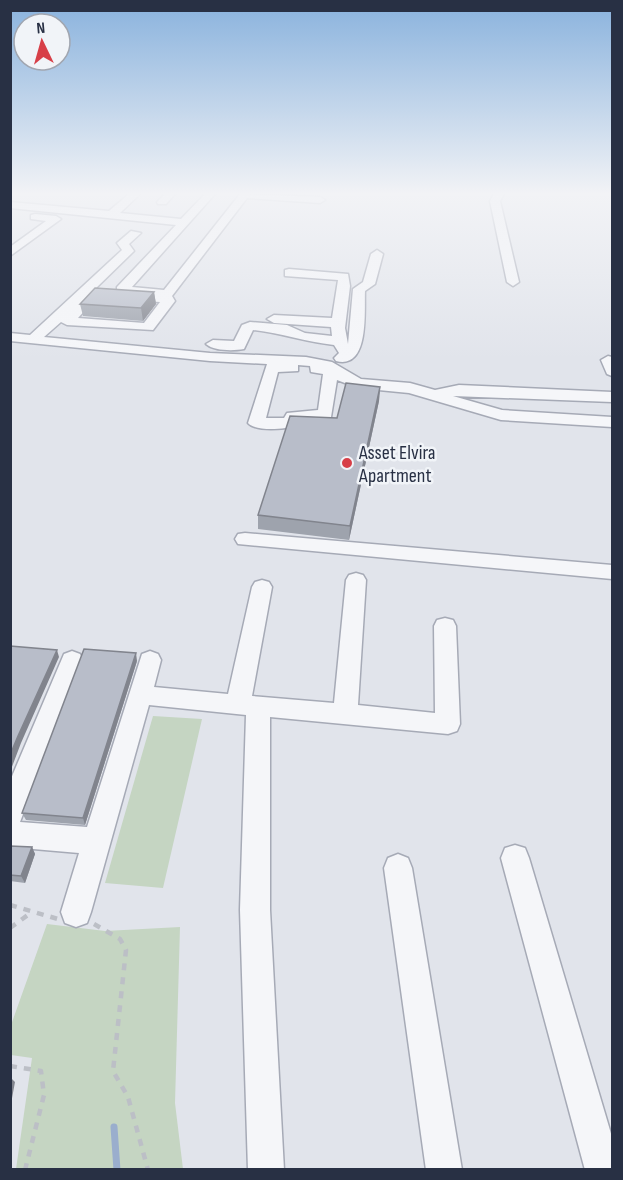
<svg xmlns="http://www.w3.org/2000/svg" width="623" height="1180" font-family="'Sofia Sans Condensed',sans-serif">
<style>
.green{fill:#c5d5c2}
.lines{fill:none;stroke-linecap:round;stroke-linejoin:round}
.stream{stroke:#9aaecd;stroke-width:7}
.minor-casing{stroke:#a6aab6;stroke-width:3}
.path{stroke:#bcbfc6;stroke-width:4.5;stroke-dasharray:7 7;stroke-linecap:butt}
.minor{fill:#f5f6f9;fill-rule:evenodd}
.wall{fill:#9ea3ad}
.shaded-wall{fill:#81848d}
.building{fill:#b8bdc9;stroke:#81848d;stroke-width:1.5}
.poi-dot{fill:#d73f48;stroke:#f1f4f8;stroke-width:2}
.labels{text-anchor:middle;stroke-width:5;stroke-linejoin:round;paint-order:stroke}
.poi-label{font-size:20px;fill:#283044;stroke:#f1f4f8;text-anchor:start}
</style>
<rect width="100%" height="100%" fill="#e1e4eb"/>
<path class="green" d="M 153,716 L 202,719 L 163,888 L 105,883 Z
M 47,924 L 105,931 L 180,927 L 175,1103 L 183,1169 L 16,1169 L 32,1058 L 11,1055 L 11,1025 Z"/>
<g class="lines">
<path class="stream" d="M 114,1127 L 117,1170"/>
<defs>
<path id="minor" d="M 129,194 L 140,194 L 120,213 L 181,219 L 205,194 L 215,194 L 132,287 L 164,290 L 240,194 L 320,197 L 325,200 L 320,203 L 247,198 L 172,296 L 175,301 L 153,330 L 67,325 L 61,322 L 44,337 L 210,353 L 306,357 L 332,362 L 361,379 L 410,383 L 435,390 L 459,385 L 612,392 L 612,402 L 453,396 L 502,410 L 612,417 L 612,427 L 501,420 L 409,393 L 358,388 L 337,380 L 331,417 L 300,420 L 297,426 C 285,429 256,432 248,423 L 267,364 L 210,361 L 10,341 L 10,333 L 30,335 L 122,250 L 117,243 L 131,231 L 141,233 L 129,244 L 134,251 L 94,290 L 117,292 L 117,287 L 176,225 L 10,208 L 10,202 L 109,211 ZM 96,298 L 160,302 L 144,323 L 78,318 ZM 298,365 L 310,366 L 311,372 L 323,374 L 318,410 L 287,413 L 284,418 L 266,418 L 278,372 L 298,371 Z
M 165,194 L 175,194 L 166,204 L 158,204 L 157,202 Z
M 494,194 L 504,194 L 500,201 L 519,282 L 513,286 L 507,282 L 490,201 Z
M 35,214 L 56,216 L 61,219 L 10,256 L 10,247 L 46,221 L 31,219 L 31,215 Z
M 377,250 L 383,254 L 375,284 L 365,291 C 364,310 370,370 336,361 L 334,358 L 339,353 L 334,345 C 305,342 281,333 253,330 L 244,349 C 233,351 214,351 206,344 L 213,340 L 234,341 L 242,325 L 250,322 L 287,325 L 305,333 L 332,336 L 331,327 L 274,323 L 267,319 L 274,315 L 332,318 L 338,280 L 285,276 L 285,270 L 289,269 L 348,274 L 350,286 L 345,328 L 348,344 L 353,289 L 363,282 L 371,254 Z
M 608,356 L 612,357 L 612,376 L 607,374 L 601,360 Z
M 245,533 L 612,565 L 612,579 L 238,544 L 235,539 L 238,534 Z
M 356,573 L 363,575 L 366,580 L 358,705 L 435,713 L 434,626 L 437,620 L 445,618 L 453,620 L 456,626 L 460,724 L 457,731 L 448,734 L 270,717 L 270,910 L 284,1170 L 248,1170 L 240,910 L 246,715 L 149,705 L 91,912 L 87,923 L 76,927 L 65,923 L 61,912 L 79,853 L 10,847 L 10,781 L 64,654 L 72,651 L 80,654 L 83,660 L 20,822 L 87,827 L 142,654 L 150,651 L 158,654 L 161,660 L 154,687 L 228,694 L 252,587 L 255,582 L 262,580 L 269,582 L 272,587 L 252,696 L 334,703 L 346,580 L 349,575 Z
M 515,845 L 525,848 L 529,858 L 612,1137 L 612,1170 L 585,1170 L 501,858 L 505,848 Z
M 398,854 L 408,858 L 412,868 L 462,1170 L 426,1170 L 384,868 L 388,858 Z"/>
</defs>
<use href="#minor" class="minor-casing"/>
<path class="path" d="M 10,905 L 58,919
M 94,924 L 120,939 L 126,950 L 113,1071 L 128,1097 L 148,1170
M 10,928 L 32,912
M 10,1066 L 41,1071 L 44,1095 L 25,1170"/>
<use href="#minor" class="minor"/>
</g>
<path class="wall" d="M 154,292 L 156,304 L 143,321 L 83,316 L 80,304 Z
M 380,387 L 379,401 L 349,540 L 258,529 L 258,515 L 337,418 Z
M 137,661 L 85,825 L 26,820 L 22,813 Z
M 10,846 L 32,847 L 35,854 L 25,883 L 10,881 Z"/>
<path class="shaded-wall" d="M 154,292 L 156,304 L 143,321 L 141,308 Z
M 380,387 L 379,401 L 349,540 L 350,526 Z
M 57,650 L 59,657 L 21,743 L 10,772 L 10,755 L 18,736 Z
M 136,653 L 137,661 L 85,825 L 83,818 Z
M 32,847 L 35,854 L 25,883 L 21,876 Z
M 10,1077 L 15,1082 L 10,1109 Z"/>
<path class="building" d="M 95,288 L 154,292 L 141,308 L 80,304 Z
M 346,383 L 380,387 L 350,526 L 258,515 L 290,416 L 337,418 Z
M 10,646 L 57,650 L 18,736 L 10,755 Z
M 84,649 L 136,653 L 83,818 L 22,813 Z
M 10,846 L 32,847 L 21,876 L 10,875 Z"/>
<linearGradient id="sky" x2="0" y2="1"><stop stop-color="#89b2dd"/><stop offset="0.54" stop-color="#f2f3f6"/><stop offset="1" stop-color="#f2f3f6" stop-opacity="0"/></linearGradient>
<rect width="623" height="359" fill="url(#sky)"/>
<circle class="poi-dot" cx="347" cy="463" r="6"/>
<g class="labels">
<g class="poi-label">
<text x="359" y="459">Asset Elvira<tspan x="359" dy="23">Apartment</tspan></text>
</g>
</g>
<rect width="623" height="1180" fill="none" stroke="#283044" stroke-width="24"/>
<g transform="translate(42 42) rotate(355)"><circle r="28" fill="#f1f4f8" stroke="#a1a6b0" stroke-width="1.5"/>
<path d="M0-4.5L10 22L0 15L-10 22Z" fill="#d73f48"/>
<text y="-9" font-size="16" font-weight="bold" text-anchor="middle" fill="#283044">N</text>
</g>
</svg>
